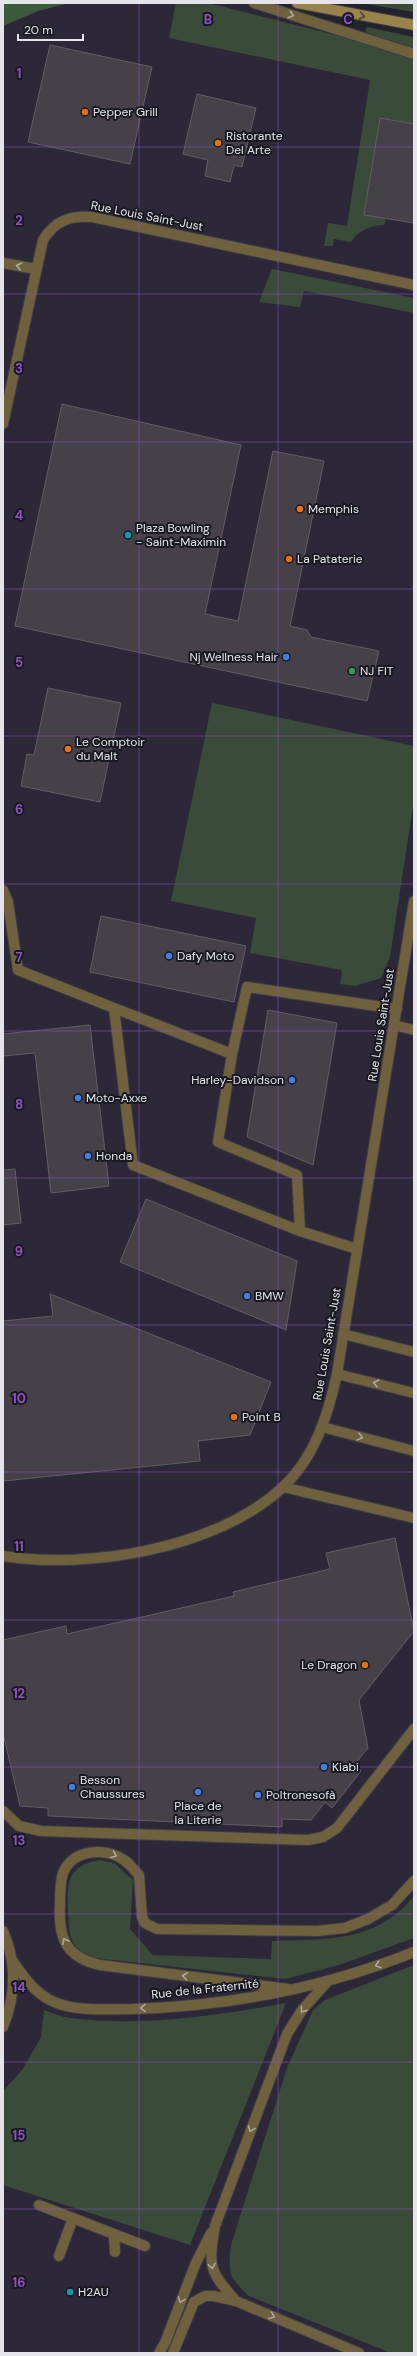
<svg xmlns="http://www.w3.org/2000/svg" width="417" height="2356" font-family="'DM Sans',sans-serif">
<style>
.commercial{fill:#2d2838}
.green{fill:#3a4c39}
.forest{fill:#3c5a3c}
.building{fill:#464149;stroke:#625c64}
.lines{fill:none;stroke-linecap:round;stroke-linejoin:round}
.service-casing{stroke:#3e3e46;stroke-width:12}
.minor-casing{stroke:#3e3e46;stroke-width:12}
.secondary-casing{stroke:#3e3e46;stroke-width:12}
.service{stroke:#6f613e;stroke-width:10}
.minor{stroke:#6f613e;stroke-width:10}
.secondary{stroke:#9a834a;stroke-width:10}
.oneway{stroke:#afa99d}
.oneway2{stroke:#4d4331}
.grid{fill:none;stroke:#9051c8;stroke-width:1;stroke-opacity:0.55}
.food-dot{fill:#e8710a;stroke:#191921;stroke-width:1.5}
.culture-dot{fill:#0f9aa8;stroke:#191921;stroke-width:1.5}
.shop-dot{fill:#3f7fe0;stroke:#191921;stroke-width:1.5}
.leisure-dot{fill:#2e9e5b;stroke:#191921;stroke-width:1.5}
.labels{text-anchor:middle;stroke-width:4;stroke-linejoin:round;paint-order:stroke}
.poi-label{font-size:12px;fill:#e4e4ea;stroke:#191921;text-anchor:start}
.street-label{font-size:12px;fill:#e4e4ea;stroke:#191921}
.grid-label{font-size:13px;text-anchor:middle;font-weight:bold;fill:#9051c8;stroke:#191921;stroke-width:4;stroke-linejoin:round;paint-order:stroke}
</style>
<rect width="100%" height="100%" fill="#23232b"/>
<path class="commercial" d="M 3,3 L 254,3 L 361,37 L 414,49 L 414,2353 L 3,2353 Z"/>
<path class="green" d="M 176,3 L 208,3 L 375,45 L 414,58 L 414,124 L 380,118 L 364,215 L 386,218 L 384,225 C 372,225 357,231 351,242 L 334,239 L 333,246 L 324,246 L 328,223 L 347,226 L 370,80 L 169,38 Z
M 361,3 L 414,3 L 414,12 Z
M 367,27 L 414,37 L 414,48 L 367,33 L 365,30 Z
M 272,269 L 414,298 L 414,313 L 304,291 L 300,307 L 259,302 Z
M 212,703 L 414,746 L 414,799 L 390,957 L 381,978 L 355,986 L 340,984 L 342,970 L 250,953 L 256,918 L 171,901 Z
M 100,1860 L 114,1863 L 133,1880 L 130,1929 L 153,1955 L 271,1959 L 272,1941 C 325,1939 377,1943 414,1896 L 414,1938 L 339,1965 L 285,1979 L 95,1958 C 87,1954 77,1951 73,1942 C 68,1933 69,1922 68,1912 C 67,1883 67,1865 100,1860 Z
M 414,1965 L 414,2353 L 391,2353 L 249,2296 C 228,2277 228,2272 231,2245 L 287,2068 L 313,2010 L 325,2000 Z
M 286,2003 L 190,2245 L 3,2185 L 3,2091 L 23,2069 L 41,2037 L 44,2010 C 52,2013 62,2017 70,2018 C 142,2027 216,2016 286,2003 Z"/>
<path class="forest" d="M 3,3 L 69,3 L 38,11 L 3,26 Z"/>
<path class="building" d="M 50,45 L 152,67 L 130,164 L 28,142 Z
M 197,94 L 256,108 L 242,167 L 234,165 L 230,182 L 205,176 L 208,160 L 183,154 Z
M 380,118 L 414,124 L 414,223 L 364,215 Z
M 62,404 L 241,445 L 205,614 L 238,621 L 273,451 L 324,461 L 290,626 L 307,630 L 311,637 L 379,651 L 367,701 L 15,626 Z
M 48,688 L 121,703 L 100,802 L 21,786 L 27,754 L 34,755 Z
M 101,916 L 246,946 L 234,1002 L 90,972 Z
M 268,1010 L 337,1023 L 313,1165 L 247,1137 Z
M 90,1025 L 109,1186 L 51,1193 L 35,1053 L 3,1056 L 3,1034 Z
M 15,1169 L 21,1223 L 3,1225 L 3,1170 Z
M 146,1199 L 297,1261 L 286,1330 L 120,1262 Z
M 50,1294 L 271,1382 L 250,1435 L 198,1441 L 200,1461 L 3,1481 L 3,1321 L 53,1316 Z
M 395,1538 L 414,1631 L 359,1700 L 368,1748 L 354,1765 L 361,1771 L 332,1808 L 325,1802 L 311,1820 L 282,1819 L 282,1827 L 48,1816 L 48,1808 L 20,1806 L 3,1733 L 3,1640 L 66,1626 L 67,1634 L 234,1596 L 233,1592 L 330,1569 L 326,1553 Z"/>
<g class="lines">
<defs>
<path id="service" d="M 3,263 L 36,269
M 3,890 L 8,902 L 18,970 L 114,1008 L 133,1165 L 300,1231 L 357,1249
M 114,1008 L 232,1054 L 218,1142 L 297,1175 L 300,1231
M 394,1025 L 414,1030
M 232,1054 L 247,987 L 397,1009
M 343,1334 L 414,1352
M 337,1374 L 414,1393
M 322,1427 L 414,1451
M 283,1487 L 414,1518
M 3,1811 L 19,1826 L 41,1831 L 308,1840 L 323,1837 L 337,1828 L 414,1729
M 288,1989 L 100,1965 C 65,1957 58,1937 60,1904 C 60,1894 60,1882 63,1873 C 73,1849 105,1847 124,1860 C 130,1864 134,1870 139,1875 L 142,1917 L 145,1923 L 157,1929 L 317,1931 L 345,1928 L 368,1919 L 392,1905 L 414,1881
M 39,2205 L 145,2246
M 114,2234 L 115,2252
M 59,2256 L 73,2218
M 236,2301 C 209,2271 208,2266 215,2226 L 287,2034 L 302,2010 L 328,1981
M 159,2353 L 165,2343 L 195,2265 L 211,2233
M 173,2353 L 194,2302 L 205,2296 L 214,2296 L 236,2301 L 359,2353"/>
<path id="minor" d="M 254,3 L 414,54
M 3,424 L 43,240 C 55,221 70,215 92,217 L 414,285
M 3,1556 C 89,1570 218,1548 283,1487 C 315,1457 328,1415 337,1374 L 414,901
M 3,1931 C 17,1963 16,1995 3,2027
M 12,1960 C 24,1977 34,1993 54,2002 C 77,2012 108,2009 132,2009 C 229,2006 324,1988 414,1952"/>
<path id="secondary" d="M 297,3 L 414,25"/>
</defs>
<use href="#service" class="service-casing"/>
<use href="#minor" class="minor-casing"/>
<use href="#secondary" class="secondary-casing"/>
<use href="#service" class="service"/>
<use href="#minor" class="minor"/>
<use href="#secondary" class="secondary"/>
</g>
<defs><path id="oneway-chevron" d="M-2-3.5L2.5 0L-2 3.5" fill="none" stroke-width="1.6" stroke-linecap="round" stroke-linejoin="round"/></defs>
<g class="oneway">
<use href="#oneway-chevron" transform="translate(291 15) rotate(18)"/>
<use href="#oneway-chevron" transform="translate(19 266) rotate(-168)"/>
<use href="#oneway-chevron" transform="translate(376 1383) rotate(-166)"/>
<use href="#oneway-chevron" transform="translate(360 1437) rotate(15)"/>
<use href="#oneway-chevron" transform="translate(114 1855) rotate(22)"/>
<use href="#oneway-chevron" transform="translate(65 1941) rotate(-118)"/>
<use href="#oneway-chevron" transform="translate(378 1965) rotate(161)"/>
<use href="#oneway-chevron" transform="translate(185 1976) rotate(-173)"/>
<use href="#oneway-chevron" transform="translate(143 2008) rotate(179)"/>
<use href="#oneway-chevron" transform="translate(303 2010) rotate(127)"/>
<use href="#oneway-chevron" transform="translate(251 2129) rotate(110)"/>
<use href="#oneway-chevron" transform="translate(212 2266) rotate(79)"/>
<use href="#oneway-chevron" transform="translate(181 2300) rotate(110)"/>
<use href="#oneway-chevron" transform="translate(272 2316) rotate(23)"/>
</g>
<use class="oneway2" href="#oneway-chevron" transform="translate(362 16) rotate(11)"/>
<path class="grid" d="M 139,3 L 139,2353M 278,3 L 278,2353M 3,147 L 414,147M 3,294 L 414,294M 3,442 L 414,442M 3,589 L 414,589M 3,736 L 414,736M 3,884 L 414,884M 3,1031 L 414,1031M 3,1178 L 414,1178M 3,1325 L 414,1325M 3,1472 L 414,1472M 3,1620 L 414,1620M 3,1767 L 414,1767M 3,1914 L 414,1914M 3,2062 L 414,2062M 3,2209 L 414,2209"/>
<g class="food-dot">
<circle cx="85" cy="112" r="4"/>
<circle cx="218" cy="143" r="4"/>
<circle cx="300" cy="509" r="4"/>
<circle cx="289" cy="559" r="4"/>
<circle cx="68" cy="749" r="4"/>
<circle cx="234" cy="1417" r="4"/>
<circle cx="365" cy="1665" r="4"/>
</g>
<g class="culture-dot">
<circle cx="128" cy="535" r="4"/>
<circle cx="70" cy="2292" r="4"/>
</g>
<g class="shop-dot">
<circle cx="286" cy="657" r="4"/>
<circle cx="169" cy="956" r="4"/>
<circle cx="292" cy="1080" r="4"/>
<circle cx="78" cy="1098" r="4"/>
<circle cx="88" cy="1156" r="4"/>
<circle cx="247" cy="1296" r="4"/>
<circle cx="324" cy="1767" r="4"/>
<circle cx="72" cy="1787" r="4"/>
<circle cx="198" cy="1792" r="4"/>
<circle cx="258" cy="1795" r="4"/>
</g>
<circle class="leisure-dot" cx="352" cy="671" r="4"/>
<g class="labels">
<g class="poi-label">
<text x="93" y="116">Pepper Grill</text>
<text x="226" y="140">Ristorante<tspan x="226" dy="14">Del Arte</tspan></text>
<text x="308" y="513">Memphis</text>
<text x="136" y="532">Plaza Bowling<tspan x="136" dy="14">- Saint-Maximin</tspan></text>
<text x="297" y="563">La Pataterie</text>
<text x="278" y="661" text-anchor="end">Nj Wellness Hair</text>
<text x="360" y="675">NJ FIT</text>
<text x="76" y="746">Le Comptoir<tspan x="76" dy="14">du Malt</tspan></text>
<text x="177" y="960">Dafy Moto</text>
<text x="284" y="1084" text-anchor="end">Harley-Davidson</text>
<text x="86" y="1102">Moto-Axxe</text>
<text x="96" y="1160">Honda</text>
<text x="255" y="1300">BMW</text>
<text x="242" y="1421">Point B</text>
<text x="357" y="1669" text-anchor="end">Le Dragon</text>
<text x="332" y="1771">Kiabi</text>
<text x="80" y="1784">Besson<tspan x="80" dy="14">Chaussures</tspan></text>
<text x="266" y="1799">Poltronesofà</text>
<text x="198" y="1810" text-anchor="middle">Place de<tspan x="198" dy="14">la Literie</tspan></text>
<text x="78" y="2296">H2AU</text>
</g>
<g class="street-label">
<text transform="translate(147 216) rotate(11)" y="4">Rue Louis Saint-Just</text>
<text transform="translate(381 1025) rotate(-81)" y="4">Rue Louis Saint-Just</text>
<text transform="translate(327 1344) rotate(-80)" y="4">Rue Louis Saint-Just</text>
<text transform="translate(205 1989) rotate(-6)" y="4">Rue de la Fraternité</text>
</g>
</g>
<g class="grid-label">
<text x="208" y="24">B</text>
<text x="348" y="24">C</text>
<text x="19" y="78">1</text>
<text x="19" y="225">2</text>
<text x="19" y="373">3</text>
<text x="19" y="520">4</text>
<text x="19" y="667">5</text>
<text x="19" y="814">6</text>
<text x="19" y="962">7</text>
<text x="19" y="1109">8</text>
<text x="19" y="1256">9</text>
<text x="19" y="1403">10</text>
<text x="19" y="1551">11</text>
<text x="19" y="1698">12</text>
<text x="19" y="1845">13</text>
<text x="19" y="1992">14</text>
<text x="19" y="2140">15</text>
<text x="19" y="2287">16</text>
</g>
<rect width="417" height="2356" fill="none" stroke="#e4e4ea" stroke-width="8"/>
<path d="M18 34v6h65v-6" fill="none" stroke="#e4e4ea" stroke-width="2"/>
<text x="24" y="34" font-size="12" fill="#e4e4ea" stroke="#191921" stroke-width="3" paint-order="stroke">20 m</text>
</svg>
